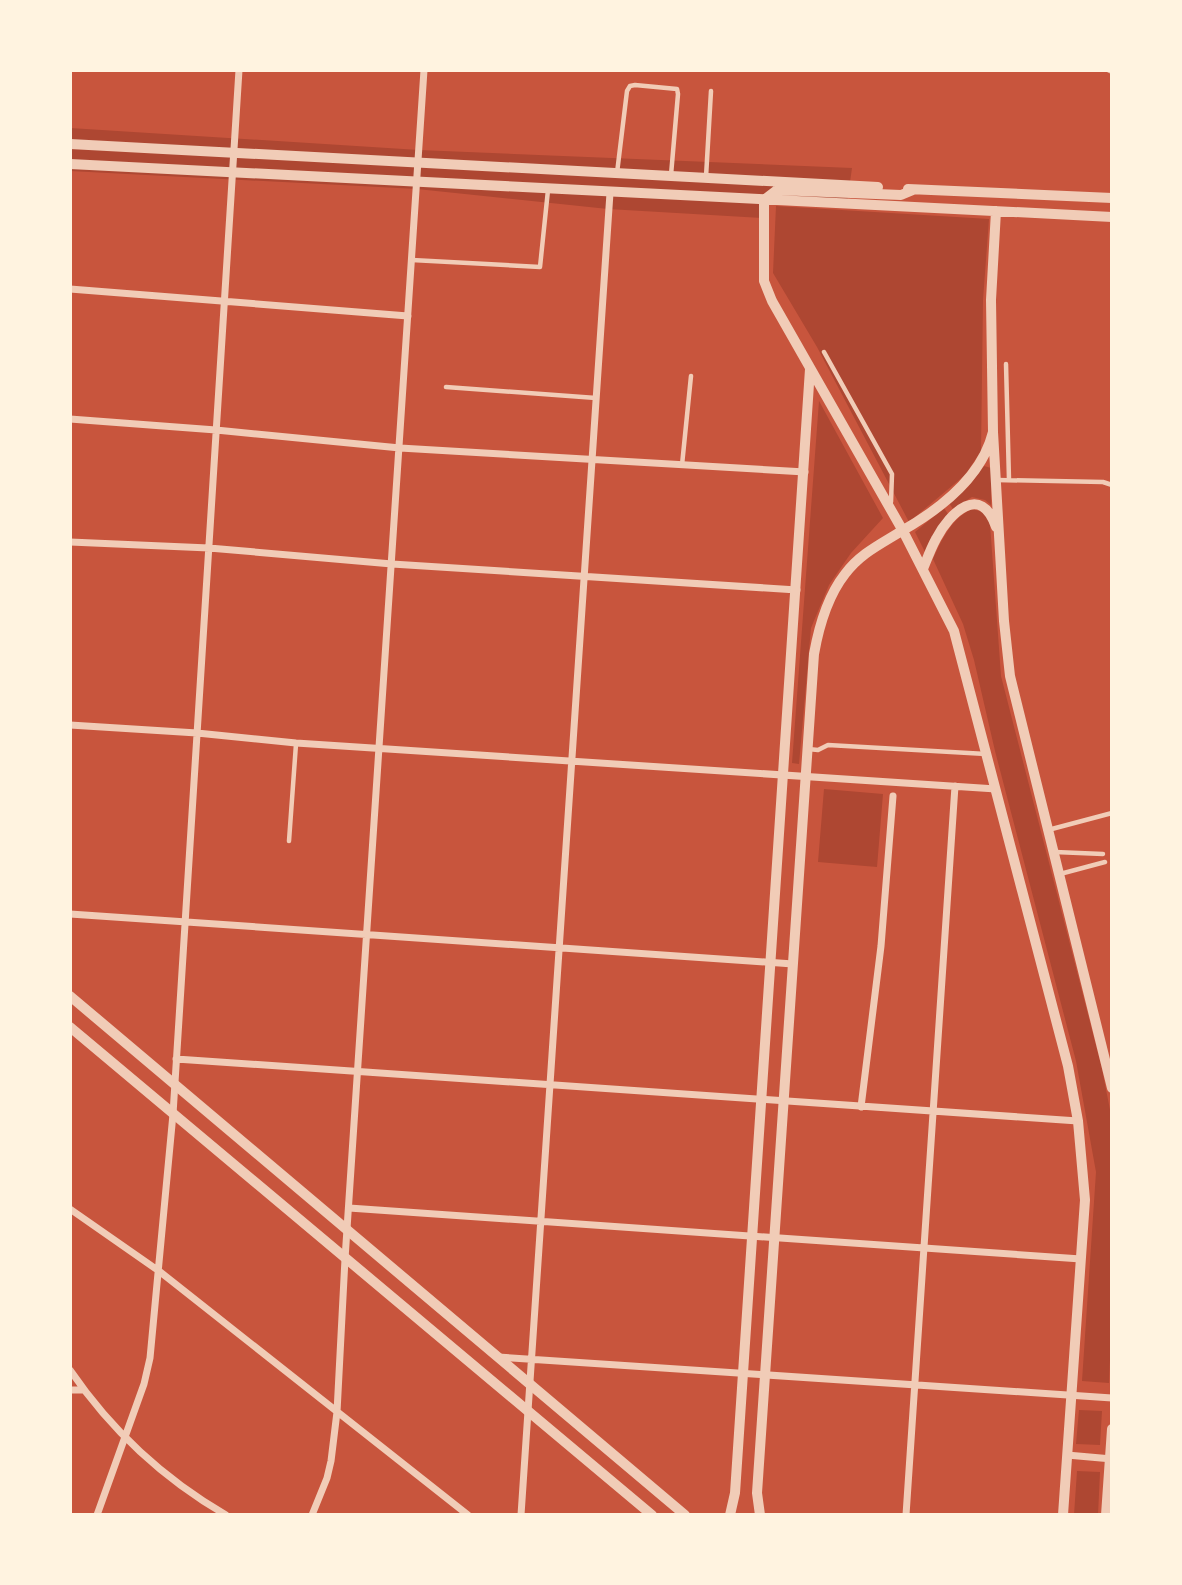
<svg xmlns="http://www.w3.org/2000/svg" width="1182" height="1585" font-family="Karla,sans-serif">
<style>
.green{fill:#ae4732}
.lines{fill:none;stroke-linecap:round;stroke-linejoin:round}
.service{stroke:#f1ccb7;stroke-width:4.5}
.minor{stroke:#f1ccb7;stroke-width:7}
.tertiary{stroke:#f1ccb7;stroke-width:10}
</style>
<rect width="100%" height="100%" fill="#c8553d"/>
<path class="green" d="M 70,128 L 419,150 L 852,168 L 847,203 L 764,200 L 762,218 L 608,209 L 417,189 L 70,171 Z
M 776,206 L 989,219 L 983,300 L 981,451 L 965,475 L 909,522 L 817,347 L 773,273 Z
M 819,401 L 883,518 L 851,553 L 829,585 L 811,628 L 799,764 L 792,763 Z
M 984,466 L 991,468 L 991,505 L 985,500 L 972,497 L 953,509 L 949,503 L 968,487 Z
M 944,508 L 948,514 L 925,552 L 915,532 Z
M 972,509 L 983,512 L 990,524 L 1001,676 L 1102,1069 L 1112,1120 L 1112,1314 L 1109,1383 L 1082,1381 L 1096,1172 L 1076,1061 L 995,751 L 974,660 L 963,624 L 933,559 C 942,539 952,518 972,509 Z
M 824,789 L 883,794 L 877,867 L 818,862 Z
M 1079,1410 L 1102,1411 L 1100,1445 L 1076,1444 Z
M 1077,1471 L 1100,1472 L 1098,1515 L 1074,1515 Z"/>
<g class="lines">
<path class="service" d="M 1108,70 L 1112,72
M 617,173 L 627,91 L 630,86 L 635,85 L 677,89 L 678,94 L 671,175
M 706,177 L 711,91
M 412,260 L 540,267 L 548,190
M 824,352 L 892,474 L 891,502
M 1006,364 L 1009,480
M 446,387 L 596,398
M 682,465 L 691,376
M 997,480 L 1103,482 L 1112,485
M 808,749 L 818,750 L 828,745 L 986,754
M 1048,830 L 1112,813
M 289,841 L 296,744
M 1055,852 L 1103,854
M 1060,874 L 1105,862"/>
<path class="minor" d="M 70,289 L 408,316
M 70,419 L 216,430 L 400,448 L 805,472
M 70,542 L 209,548 L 392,564 L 797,590
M 70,725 L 197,733 L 296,743 L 996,789
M 70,914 L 793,964
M 176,1059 L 1078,1121
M 861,1107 L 881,946 L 893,796
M 349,1208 L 1081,1259
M 70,1209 L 159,1271 L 468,1515
M 498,1357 L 1112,1398
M 70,1370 C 111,1430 164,1479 226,1515
M 70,1390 L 84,1390
M 1067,1455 L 1112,1459
M 97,1515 L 144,1384 L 150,1358 L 173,1114 L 239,70
M 312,1515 L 327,1478 L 331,1461 L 337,1412 L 345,1259 L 424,70
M 521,1515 L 610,193
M 906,1515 L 955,786"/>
<path class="tertiary" d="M 70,144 L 878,187
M 70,164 L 1112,217
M 908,189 L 1112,198
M 913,190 L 901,195 L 777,190 L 764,200 L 764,281 L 772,301 L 903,531 L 954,631 L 1068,1066 L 1078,1121 L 1085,1200 L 1063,1515
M 996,211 L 991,300 L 993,432 L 1004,621 L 1010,676 L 1112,1088
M 923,569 C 927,559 931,548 936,539 C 950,512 981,483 996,527
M 70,996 L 685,1515
M 70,1027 L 652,1515
M 730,1515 L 735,1493 L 810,369
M 760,1515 L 757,1493 L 814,654 C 819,626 827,597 845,574 C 860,554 879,545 900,532 C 939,510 982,477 993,432
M 1106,1515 L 1112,1429"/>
</g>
<rect width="1182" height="1585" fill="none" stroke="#fff3e0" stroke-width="144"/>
</svg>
